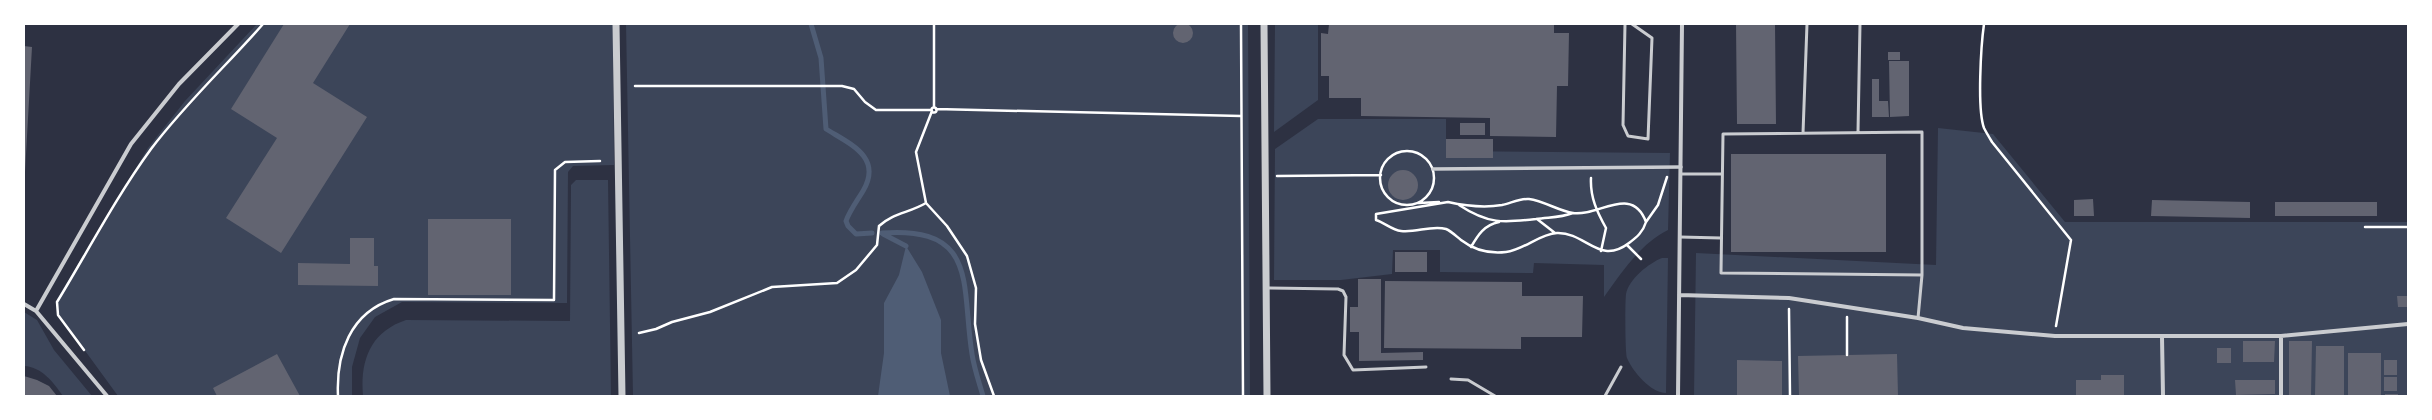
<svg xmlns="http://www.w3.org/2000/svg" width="2432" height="420" font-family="Commissioner,sans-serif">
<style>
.green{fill:#3c4559}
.water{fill:#4f5d75}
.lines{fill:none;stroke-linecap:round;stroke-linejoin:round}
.stream{stroke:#4f5d75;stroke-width:5}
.building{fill:#626471}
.path{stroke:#fff;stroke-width:2.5}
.service{stroke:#caccd0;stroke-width:3}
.pedestrian{stroke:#caccd0;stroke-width:3.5}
.minor{stroke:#caccd0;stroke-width:4}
.tertiary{stroke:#caccd0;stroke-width:7}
</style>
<rect width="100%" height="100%" fill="#2d3142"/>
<path class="green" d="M 257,24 L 613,24 L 614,165 L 573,166 L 568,172 L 567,303 L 402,302 L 375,317 L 360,338 L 352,367 L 352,396 L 118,396 L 59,315 L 57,299 L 148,148 L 185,101 Z
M 626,24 L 1248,24 L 1250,396 L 633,396 Z
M 1275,24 L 1318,24 L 1318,100 L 1274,132 Z
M 1318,119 L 1446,119 L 1446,151 L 1670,153 L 1668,230 C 1640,244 1622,272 1604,297 L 1604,265 L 1534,263 L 1533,273 L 1440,272 L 1440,250 L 1393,250 L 1392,274 L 1341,280 L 1274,280 L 1275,149 Z
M 1938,128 L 1993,134 L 2065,222 L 2408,222 L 2408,396 L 1694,396 L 1696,253 L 1936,265 Z
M 576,180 L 608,180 L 611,396 L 363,396 C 360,361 370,332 406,320 L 570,321 L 571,189 L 571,185 Z
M 1662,258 L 1668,258 L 1666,393 C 1651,393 1633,372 1627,358 C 1625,352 1625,302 1626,294 C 1629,279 1649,263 1662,258 Z
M 24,312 L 37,320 L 54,350 L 92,396 L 63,396 C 53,382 42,367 24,366 Z"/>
<path class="water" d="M 906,246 L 922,272 L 941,320 L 941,353 L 950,396 L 878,396 L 884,353 L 884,303 L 899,275 Z"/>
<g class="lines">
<path class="stream" d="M 811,24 L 821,58 L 826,129 C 850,144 883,157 863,191 C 857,201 850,210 846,221 L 848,226 L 856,234 L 872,233
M 882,233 C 979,226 961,285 972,354 C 974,368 979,382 983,396
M 883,234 L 906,246"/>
</g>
<path class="building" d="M1173 33a10 10 0 1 1 20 0a10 10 0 1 1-20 0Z
M 284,24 L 350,24 L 313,83 L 367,117 L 281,253 L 226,218 L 277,138 L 231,109 Z
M 1329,24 L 1554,24 L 1554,33 L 1569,33 L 1568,86 L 1557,86 L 1556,137 L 1490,136 L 1490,118 L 1361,116 L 1361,98 L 1329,98 L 1329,76 L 1321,76 L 1321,33 L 1328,34 Z
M 1736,24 L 1775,24 L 1776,124 L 1737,124 Z
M 24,46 L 32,47 L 25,172 L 24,172 Z
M 1888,52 L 1900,52 L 1900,60 L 1888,60 Z
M 1889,61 L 1909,61 L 1909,116 L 1890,117 Z
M 1872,79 L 1879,79 L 1879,101 L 1888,101 L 1889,117 L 1872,117 Z
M 1460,123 L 1485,123 L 1485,135 L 1460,135 Z
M 1446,139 L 1493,139 L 1493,158 L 1446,158 Z
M 1731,154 L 1886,154 L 1886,252 L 1731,252 Z
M1388 185a15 15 0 1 1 30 0a15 15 0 1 1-30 0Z
M 2093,199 L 2094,216 L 2074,216 L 2074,200 Z
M 2152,200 L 2250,202 L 2250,218 L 2151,216 Z
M 2275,202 L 2377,202 L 2377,216 L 2275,216 Z
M 428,219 L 511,219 L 511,295 L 428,295 Z
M 350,238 L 374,238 L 374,266 L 378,266 L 378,286 L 298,285 L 298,263 L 350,264 Z
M 1395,252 L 1427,252 L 1427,272 L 1395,272 Z
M 1358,279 L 1381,279 L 1381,353 L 1423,352 L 1423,360 L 1359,361 L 1359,332 L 1350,332 L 1350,307 L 1358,307 Z
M 1385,281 L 1522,282 L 1522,296 L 1583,296 L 1582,337 L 1521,337 L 1521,349 L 1384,348 Z
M 2397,296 L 2408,296 L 2408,307 L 2398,307 Z
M 2243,341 L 2275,341 L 2274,362 L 2243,362 Z
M 2289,341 L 2312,341 L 2311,396 L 2289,396 Z
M 2316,346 L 2344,346 L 2344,396 L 2315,396 Z
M 2217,348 L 2231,348 L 2231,363 L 2217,363 Z
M 2348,353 L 2381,353 L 2381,396 L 2348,396 Z
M 277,354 L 300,396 L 217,396 L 213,388 Z
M 1897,354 L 1898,396 L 1799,396 L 1798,356 Z
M 1737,360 L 1782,361 L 1782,396 L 1737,396 Z
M 2384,360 L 2397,360 L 2397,375 L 2384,375 Z
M 2101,375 L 2124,375 L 2124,396 L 2076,396 L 2076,380 L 2101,380 Z
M 24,376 L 37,380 L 49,386 L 57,396 L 24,396 Z
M 2384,377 L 2397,377 L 2397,391 L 2384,391 Z
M 2235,380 L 2275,380 L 2275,394 L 2236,395 Z
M 2385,394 L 2398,394 L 2398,396 L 2385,396 Z"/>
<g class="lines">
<path class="path" d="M 1241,24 L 1243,396
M 1984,24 C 1981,45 1977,109 1984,128 C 1986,132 1989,137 1992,142 L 2071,240 L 2056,326
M 635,86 L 842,86 L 854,89 L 865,102 L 876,110 L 931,110
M 934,107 L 934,24
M931.5 110a2.5 2.5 0 1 1 5 0a2.5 2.5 0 1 1-5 0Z
M 936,109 L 1241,116
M 932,111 L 916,152 L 926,203 L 947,226 L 967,256 L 976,288 L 975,324 L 981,360 L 994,396
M1380 178a27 27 0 1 1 54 0a27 27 0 1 1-54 0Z
M 1277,176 L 1381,175
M 1591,178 C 1590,197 1597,212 1606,228 L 1601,251
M 1448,202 L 1376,214 L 1376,220 C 1385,223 1392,230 1401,231 C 1416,233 1431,225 1446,229 C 1451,231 1456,236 1461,240 C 1474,250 1489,254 1506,252 C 1524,250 1539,234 1557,233 C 1586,232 1599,266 1629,243 C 1637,237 1643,232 1646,222
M 1448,202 C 1466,206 1484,208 1502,205 C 1511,203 1521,198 1529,199 C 1544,201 1559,211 1573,213 C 1598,217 1632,184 1646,222 L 1658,205 L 1667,177
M 1419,203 L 1439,202
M 1459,205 C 1488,224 1503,223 1536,219 C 1549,217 1560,218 1573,213
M 1537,219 L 1555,233
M 2365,227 L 2408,227
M 1627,245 L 1641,259
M 1471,247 C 1478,235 1484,225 1499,222
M 1789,309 L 1790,396
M 1847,317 L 1847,355
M 639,333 L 656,329 L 672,322 L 710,312 L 772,287 L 837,283 L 856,270 L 877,245 L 879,226 C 893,213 909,213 926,203
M 84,350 L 58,315 L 57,302 C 88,251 116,197 151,149 C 185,104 226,66 263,24
M 338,396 C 336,354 350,312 394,299 L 554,300 L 555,170 L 565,162 L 600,161"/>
<path class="service" d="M 1625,24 L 1623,125 L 1628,136 L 1648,139 L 1652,38 L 1632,24
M 1858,132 L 1860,24
M 1922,132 L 1922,275 L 1721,273 L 1723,134 Z
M 1803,133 L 1807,24
M 1681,174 L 1722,174
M 1680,237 L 1721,238
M 1266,288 L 1338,289 L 1343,291 L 1346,297 L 1344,355 L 1353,370 L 1426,367
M 1918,318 L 1922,275
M 1451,379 L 1468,380 L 1495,396
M 1605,396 L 1621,367"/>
<path class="pedestrian" d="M 1433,169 L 1681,167"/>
<path class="minor" d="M 1679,295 L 1789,298 L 1918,318 L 1963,328 L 2055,336 L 2281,336 L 2408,324
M 24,304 L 36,311 L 107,396
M 36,311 L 131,144 L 179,84 L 238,24
M 2281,336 L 2281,396
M 2162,337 L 2163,396
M 1678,396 L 1682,24"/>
<path class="tertiary" d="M 616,24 L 622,396
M 1264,24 L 1267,396"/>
</g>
<rect width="2432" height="420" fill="none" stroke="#ffffff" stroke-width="50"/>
</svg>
